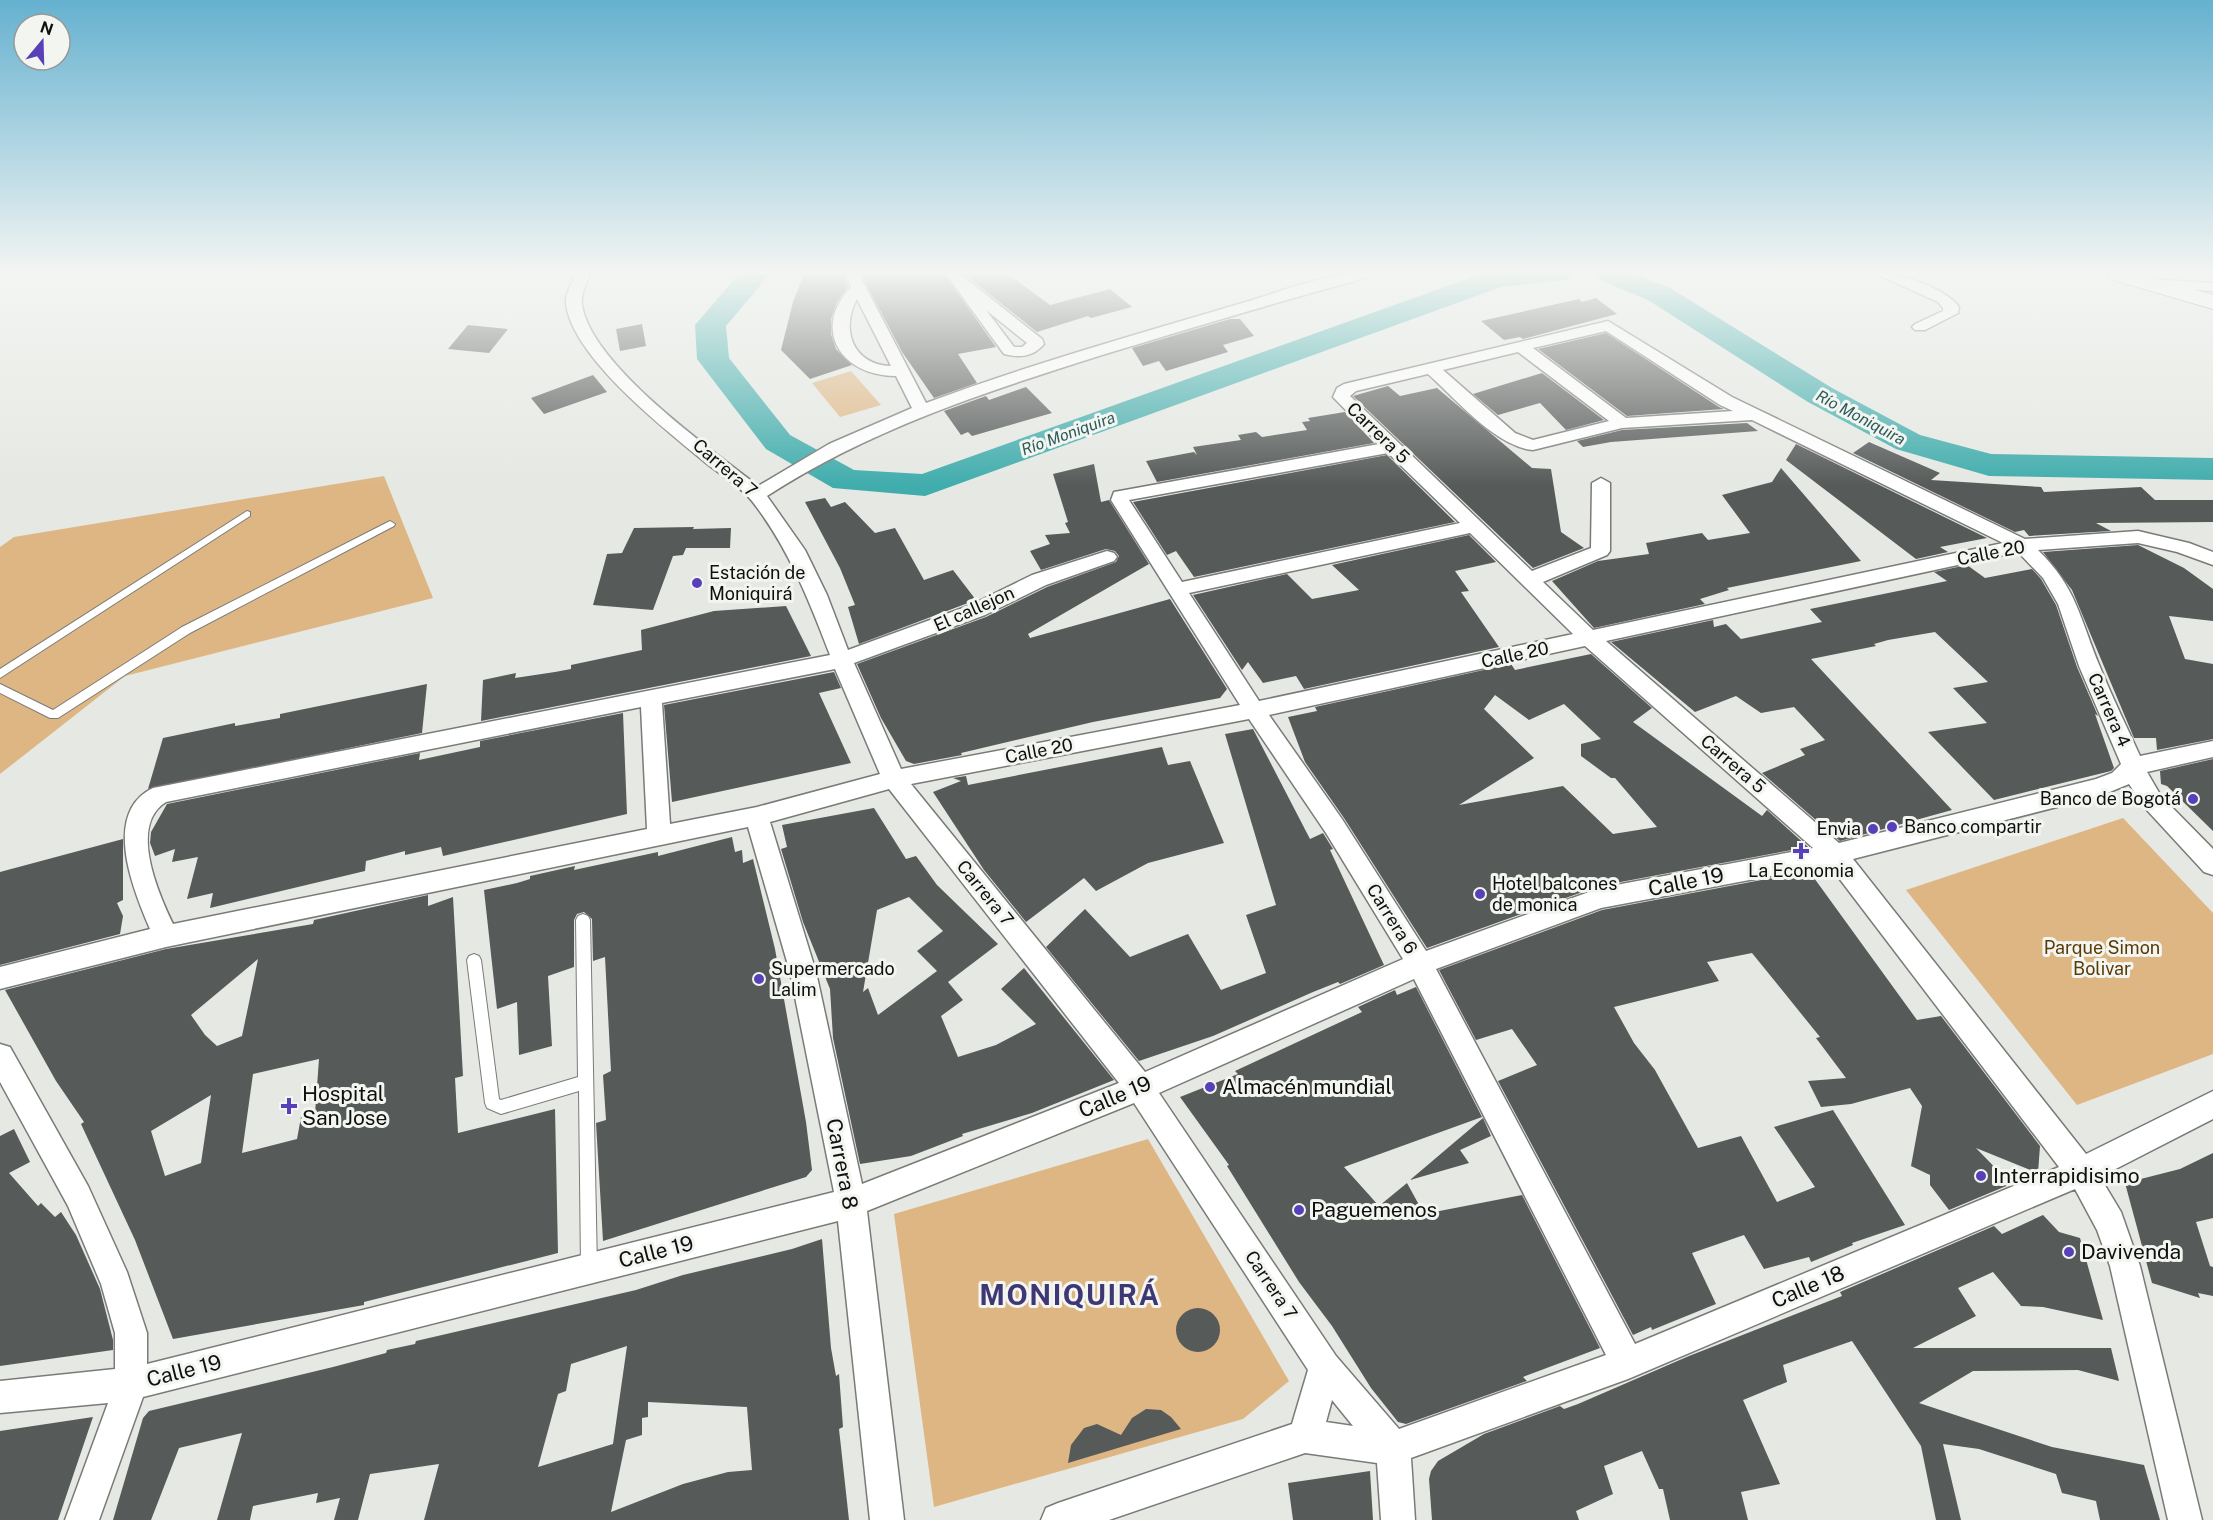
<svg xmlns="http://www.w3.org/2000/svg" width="2213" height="1520" font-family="'Public Sans',sans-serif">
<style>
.green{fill:#deb684}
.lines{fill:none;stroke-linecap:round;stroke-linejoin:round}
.river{fill:#40acac;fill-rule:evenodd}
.building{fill:#565a58;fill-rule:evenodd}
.service-casing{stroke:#797b77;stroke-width:2}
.minor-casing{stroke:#797b77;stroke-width:3}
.primary-casing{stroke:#797b77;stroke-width:2}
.service{fill:#fff;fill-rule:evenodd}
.minor{fill:#fff;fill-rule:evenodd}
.primary{fill:#fff;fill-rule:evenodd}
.poi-dot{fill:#5840b8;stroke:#f2f5f0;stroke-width:2}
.labels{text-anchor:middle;stroke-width:6;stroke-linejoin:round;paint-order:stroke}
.far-water-label{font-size:16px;font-style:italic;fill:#2d5b5b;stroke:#f2f5f0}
.street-label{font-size:18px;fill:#0e0f0e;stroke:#f2f5f0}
.poi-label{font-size:18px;fill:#0e0f0e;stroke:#f2f5f0;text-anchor:start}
.park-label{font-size:18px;fill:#5a3a07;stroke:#f2f5f0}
.near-street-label{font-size:21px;fill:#0e0f0e;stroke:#f2f5f0}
.near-poi-label{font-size:21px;fill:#0e0f0e;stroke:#f2f5f0;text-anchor:start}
.near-district-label{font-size:28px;font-weight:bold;letter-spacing:1.5px;fill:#3f3774;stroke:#f2f5f0}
</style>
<rect width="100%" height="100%" fill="#e5e8e3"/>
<path class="green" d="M 851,371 L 881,405 L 840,417 L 812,383 Z
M 384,476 L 433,598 L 125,676 L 0,774 L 0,547 L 14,537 Z
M 2123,818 L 2213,913 L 2213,1054 L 2077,1105 L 1906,890 Z
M 1148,1139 L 1289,1381 L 1243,1419 L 934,1507 L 894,1214 Z"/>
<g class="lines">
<path class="river" d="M 739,274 L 770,274 L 726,326 L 729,358 L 790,435 L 854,470 L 922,474 L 1481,274 L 1572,274 L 1567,280 L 1501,287 L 925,496 L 833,488 L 766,449 L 697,359 L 695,325 Z
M 1595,274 L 1635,274 L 1670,288 L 1832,388 L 1920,435 L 1991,454 L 2213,458 L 2213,480 L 1989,476 L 1896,449 L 1808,402 L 1648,300 L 1600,280 Z"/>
</g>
<path class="building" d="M 804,274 L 843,274 L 848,287 L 837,302 L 831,319 L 831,334 L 836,349 L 852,365 L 810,379 L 781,350 L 793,302 Z
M 861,274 L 944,274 L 996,347 L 958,354 L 977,383 L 934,398 L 902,352 Z
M 964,274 L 1008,274 L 1050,305 L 1110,289 L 1132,307 L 1091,318 L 1088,316 L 1037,332 Z
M 1596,298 L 1617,314 L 1523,339 L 1520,337 L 1504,340 L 1481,321 L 1579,299 L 1582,302 Z
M 1230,319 L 1240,319 L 1254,336 L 1223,345 L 1228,352 L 1166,371 L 1159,361 L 1143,366 L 1132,348 Z
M 642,324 L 646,346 L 620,351 L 616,329 Z
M 468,325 L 508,329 L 489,353 L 448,349 Z
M 1606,333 L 1719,407 L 1724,409 L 1627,416 L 1538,349 Z
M 1542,373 L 1604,420 L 1566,430 L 1540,403 L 1498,415 L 1473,394 Z
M 593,375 L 607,392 L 544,414 L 531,398 Z
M 1388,386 L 1400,396 L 1437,388 L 1532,468 L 1551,469 L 1561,532 L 1584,548 L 1533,568 L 1353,396 Z
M 1026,387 L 1052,413 L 972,436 L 968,432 L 961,435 L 944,411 L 986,396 L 989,400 Z
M 1345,412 L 1374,443 L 1157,482 L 1146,461 L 1194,452 L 1197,455 L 1193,447 L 1241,440 L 1238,435 L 1256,432 L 1262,437 L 1307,430 L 1302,422 L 1310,421 L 1308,418 Z
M 1747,423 L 1758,431 L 1611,442 L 1583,447 L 1577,441 L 1622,430 Z
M 1869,442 L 1940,473 L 1931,480 L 2041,487 L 2044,492 L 2141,487 L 2155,500 L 2213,500 L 2213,522 L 2096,523 L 2111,531 L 2029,536 L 2024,530 L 2015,532 L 1853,453 Z
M 1796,444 L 1987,538 L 1940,547 L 1948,552 L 1916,559 L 1786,460 Z
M 1387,455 L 1455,522 L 1194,577 L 1176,551 L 1167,555 L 1133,502 Z
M 1094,464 L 1101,502 L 1109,500 L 1149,564 L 1028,634 L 1030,638 L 1170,599 L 1227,689 L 1220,698 L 1093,722 L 961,753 L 962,755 L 914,764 L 906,761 L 881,718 L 857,664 L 986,617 L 1047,587 L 1116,562 L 1119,556 L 1115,551 L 1106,549 L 1041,570 L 1030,551 L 1050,544 L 1045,535 L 1070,533 L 1065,523 L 1068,522 L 1053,474 Z
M 1781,468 L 1861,561 L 1727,588 L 1729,590 L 1700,599 L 1705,604 L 1594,628 L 1552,581 L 1598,561 L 1649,554 L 1646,543 L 1702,533 L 1708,540 L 1750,533 L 1722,495 L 1772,482 Z
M 825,498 L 831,507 L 845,502 L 875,533 L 895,528 L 924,580 L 953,570 L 976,600 L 859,644 L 848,607 L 855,605 L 840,568 L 805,502 Z
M 694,527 L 693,529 L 731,528 L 730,548 L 686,548 L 683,555 L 673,556 L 653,610 L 593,605 L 607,554 L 622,553 L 634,528 Z
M 1469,535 L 1496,562 L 1455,571 L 1469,591 L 1461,592 L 1499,647 L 1304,689 L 1296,676 L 1263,683 L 1248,662 L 1242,670 L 1193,595 L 1287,574 L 1312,599 L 1359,590 L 1332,565 Z
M 2138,545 L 2184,568 L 2213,589 L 2213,621 L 2169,616 L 2185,659 L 2213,664 L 2213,739 L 2157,750 L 2156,738 L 2134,738 L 2072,590 L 2043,552 Z
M 1967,565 L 1985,578 L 2032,569 L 2041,579 L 2056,605 L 2077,667 L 2098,716 L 2095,714 L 2114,768 L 2111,771 L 1994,800 L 1928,732 L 1987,723 L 1953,688 L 1988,682 L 1935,632 L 1888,640 L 1874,644 L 1876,646 L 1811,659 L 1952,810 L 1840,841 L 1762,773 L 1805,755 L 1800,749 L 1825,740 L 1794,707 L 1761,713 L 1736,696 L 1695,712 L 1611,642 L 1713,620 L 1714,627 L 1726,624 L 1741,639 L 1822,622 L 1810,609 L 1947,581 L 1934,572 Z
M 786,606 L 811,656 L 481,721 L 483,680 L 516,673 L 515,678 L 555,672 L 571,669 L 571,665 L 642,650 L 641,630 L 714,611 Z
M 1591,654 L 1652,708 L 1633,722 L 1762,816 L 1767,810 L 1808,847 L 1599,886 L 1427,948 L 1344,818 L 1305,762 L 1288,717 L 1317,711 L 1315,707 L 1511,664 L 1515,670 ZM 1495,695 L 1529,720 L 1564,704 L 1601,739 L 1581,744 L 1581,756 L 1611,778 L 1615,778 L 1657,827 L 1613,834 L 1563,786 L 1459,805 L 1534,758 L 1484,709 Z
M 834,672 L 841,688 L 819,693 L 851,763 L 672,802 L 664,705 Z
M 427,684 L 422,733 L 148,789 L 163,738 L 235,723 L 235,726 L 280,718 L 280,714 Z
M 623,713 L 627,814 L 443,856 L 441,847 L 405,855 L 405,851 L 366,861 L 365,871 L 210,908 L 213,893 L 187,899 L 198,857 L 172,862 L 175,849 L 155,856 L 150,843 L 151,832 L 167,804 L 420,753 L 419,760 L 480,747 L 480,741 Z
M 1253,729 L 1310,839 L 1323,833 L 1333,849 L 1330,850 L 1384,965 L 1340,984 L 1338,982 L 1313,992 L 1213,1036 L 1139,1061 L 1046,947 L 1085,909 L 1130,957 L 1188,934 L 1221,990 L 1266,973 L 1246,915 L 1276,905 L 1225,734 Z
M 1162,747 L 1168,765 L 1190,761 L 1224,843 L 1148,863 L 1096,891 L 1084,878 L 1026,922 L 984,870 L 933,792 L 961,781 L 953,778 L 966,776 L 968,785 Z
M 2213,759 L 2213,831 L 2167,786 L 2161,784 L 2160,771 Z
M 874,808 L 906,859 L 916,856 L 937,885 L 998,944 L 948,982 L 963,1000 L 941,1016 L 958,1057 L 996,1045 L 1036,1024 L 1001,989 L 1024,968 L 1114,1080 L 1032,1113 L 962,1134 L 963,1136 L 911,1156 L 860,1164 L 833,1038 L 830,989 L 803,922 L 781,849 L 787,847 L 782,825 ZM 909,897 L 943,931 L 917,951 L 937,971 L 878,1015 L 868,988 L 863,992 L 877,910 Z
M 732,837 L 735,852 L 742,850 L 743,863 L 753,859 L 775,949 L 806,1122 L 812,1170 L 806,1177 L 603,1241 L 596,1123 L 606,1120 L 603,1075 L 611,1071 L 605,957 L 593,961 L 592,919 L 584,912 L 577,914 L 574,920 L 574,967 L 548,976 L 552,1046 L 519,1055 L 517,1002 L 497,1009 L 484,890 L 517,883 L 530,879 L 530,876 L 575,866 L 574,870 L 658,852 L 658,856 Z
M 123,839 L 123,900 L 117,903 L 123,916 L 120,934 L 0,965 L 0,872 Z
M 1809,871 L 1917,1020 L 1941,1016 L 2040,1146 L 2038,1173 L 1976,1148 L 2011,1184 L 1949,1210 L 1930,1185 L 1930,1175 L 1911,1166 L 1922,1106 L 1910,1088 L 1851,1104 L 1821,1107 L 1808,1081 L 1846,1078 L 1816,1038 L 1820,1037 L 1752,953 L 1707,962 L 1719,981 L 1614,1007 L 1634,1043 L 1655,1070 L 1698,1148 L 1741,1136 L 1777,1202 L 1815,1187 L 1774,1127 L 1833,1110 L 1905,1225 L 1852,1243 L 1853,1245 L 1811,1262 L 1809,1257 L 1764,1269 L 1744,1235 L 1692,1253 L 1716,1304 L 1652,1330 L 1651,1327 L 1633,1335 L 1498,1081 L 1537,1065 L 1512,1029 L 1476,1040 L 1439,970 L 1602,910 Z
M 428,895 L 428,906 L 453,897 L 463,1076 L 455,1078 L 458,1133 L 555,1109 L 558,1253 L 364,1302 L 364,1305 L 173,1339 L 135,1240 L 81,1124 L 84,1122 L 56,1081 L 5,990 L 166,949 L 313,924 L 314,920 ZM 258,959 L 242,1036 L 217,1046 L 205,1035 L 191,1015 ZM 319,1059 L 315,1114 L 301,1117 L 297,1139 L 242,1153 L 253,1074 ZM 211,1095 L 201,1163 L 165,1176 L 151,1131 Z
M 1416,987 L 1482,1117 L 1344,1167 L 1379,1206 L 1407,1183 L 1424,1214 L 1522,1195 L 1600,1348 L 1523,1377 L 1527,1381 L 1406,1424 L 1398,1422 L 1371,1388 L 1332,1326 L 1299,1282 L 1227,1166 L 1229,1165 L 1180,1097 L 1238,1074 L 1235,1071 L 1362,1012 L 1358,1007 L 1395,990 L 1397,995 Z
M 1483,1118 L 1491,1136 L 1460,1150 L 1469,1163 L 1410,1180 Z
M 14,1129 L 30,1162 L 9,1173 L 38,1206 L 41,1203 L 55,1217 L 61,1212 L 76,1235 L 100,1289 L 113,1340 L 113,1350 L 0,1366 L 0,1136 Z
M 2213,1153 L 2213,1218 L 2196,1222 L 2210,1266 L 2213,1267 L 2213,1296 L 2198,1293 L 2200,1298 L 2152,1283 L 2125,1183 L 2180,1169 Z
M 2043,1215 L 2059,1232 L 2080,1238 L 2103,1320 L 2043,1307 L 2021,1306 L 1993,1272 L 1958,1288 L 1976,1316 L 1913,1348 L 2111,1348 L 2119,1381 L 2078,1370 L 1973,1371 L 1919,1403 L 2052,1447 L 2144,1465 L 2160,1520 L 2100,1520 L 2096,1501 L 2062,1493 L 2056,1474 L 1979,1449 L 1943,1444 L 1961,1520 L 1936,1520 L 1921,1446 L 1852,1341 L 1783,1365 L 1787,1382 L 1743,1400 L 1780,1484 L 1741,1492 L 1748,1520 L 1670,1520 L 1663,1489 L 1659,1489 L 1642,1451 L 1604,1466 L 1613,1494 L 1576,1511 L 1579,1520 L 1432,1520 L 1429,1479 L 1431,1471 L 1438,1461 L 1484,1434 L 1560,1406 L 1564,1409 L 1578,1404 L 1689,1356 L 1842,1296 L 1840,1292 L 1994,1226 L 2002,1234 Z
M 822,1239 L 831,1348 L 836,1376 L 839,1374 L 843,1427 L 839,1429 L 849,1520 L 424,1520 L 439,1464 L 370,1474 L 358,1520 L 334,1520 L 340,1498 L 316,1503 L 318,1493 L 253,1506 L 250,1520 L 217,1520 L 242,1433 L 179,1448 L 151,1520 L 113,1520 L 143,1418 L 149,1411 L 333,1367 L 386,1353 L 387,1350 L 415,1344 L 416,1341 L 636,1290 L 683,1275 L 792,1249 ZM 627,1346 L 613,1444 L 538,1467 L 558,1394 L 566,1391 L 571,1364 ZM 648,1402 L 747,1407 L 752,1470 L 728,1472 L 683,1484 L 611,1512 L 626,1440 L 642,1435 L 642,1418 L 648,1417 Z
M1176 1330a22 22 0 1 1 44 0a22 22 0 1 1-44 0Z
M 1146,1409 L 1161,1410 L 1171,1417 L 1181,1429 L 1068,1463 L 1071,1445 L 1084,1428 L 1097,1424 L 1121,1435 L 1132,1418 Z
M 93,1417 L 58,1520 L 0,1520 L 0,1431 Z
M 1370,1471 L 1373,1520 L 1293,1520 L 1288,1483 Z"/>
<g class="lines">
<defs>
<path id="service" d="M 247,511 L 250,512 L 250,516 L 0,678 L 0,669 Z
M 390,521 L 395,524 L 394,526 L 190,633 L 58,718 L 50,718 L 0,693 L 0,684 L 53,710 L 182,627 Z
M 583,914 L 588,916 L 590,920 L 597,1268 L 595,1274 L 589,1276 L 583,1274 L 581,1268 L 579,1091 L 501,1114 L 487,1108 L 485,1103 L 467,960 L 469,956 L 474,954 L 479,956 L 481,960 L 499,1099 L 501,1100 L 578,1077 L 576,920 L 578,916 Z"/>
<path id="minor" d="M 576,274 L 590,274 C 587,283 580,295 582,305 C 591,365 711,449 758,486 L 829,444 L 912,408 L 896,376 C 841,376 811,329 851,287 L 845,274 L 859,274 L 926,403 C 1028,365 1134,335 1239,304 C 1278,293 1332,270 1371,274 L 1369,277 C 1280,301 1191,328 1102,355 C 985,392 870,429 767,496 L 805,550 L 827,595 L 848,650 L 971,605 L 1032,575 L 1107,551 L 1114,553 L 1117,557 L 1114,561 L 1046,585 L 985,615 L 854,663 L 901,769 L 1240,705 L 1111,500 L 1114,492 L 1379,444 L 1333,397 L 1337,388 L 1344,384 L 1608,321 L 1732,397 L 2025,539 L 2138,531 L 2189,543 L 2213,552 L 2213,565 L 2177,552 L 2138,543 L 2038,550 C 2077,588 2080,619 2100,667 C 2112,697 2127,727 2140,756 L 2213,741 L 2213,757 L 2147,772 L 2161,796 L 2213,849 L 2213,875 L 2204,872 L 2145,808 L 2129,784 L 2100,796 L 1853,859 L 2086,1154 L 2213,1091 L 2213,1119 L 2100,1177 L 2121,1212 L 2140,1266 L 2202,1520 L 2168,1520 L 2110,1266 L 2097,1230 L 2075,1189 L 1628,1379 L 1411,1458 L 1415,1520 L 1381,1520 L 1377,1463 L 1305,1453 L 1109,1520 L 1041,1520 L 1046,1508 L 1058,1503 L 1292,1424 L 1308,1370 L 1134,1103 L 867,1211 L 904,1520 L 870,1520 L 838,1221 L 143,1397 L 99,1520 L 65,1520 L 108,1403 L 0,1413 L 0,1381 L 115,1369 L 115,1333 L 101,1284 L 68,1206 L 0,1082 L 0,1044 L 10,1047 L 88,1186 L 127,1272 L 147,1333 L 147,1364 L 834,1192 L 790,972 L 748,827 L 166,947 L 0,989 L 0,967 L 150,929 C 134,892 101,813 153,788 L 830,655 C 809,600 788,547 752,501 C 740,486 721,475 706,463 C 666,430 573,358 566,304 C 565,294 572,283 576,274 ZM 857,299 L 891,366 C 853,365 840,329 857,299 ZM 1606,331 L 1720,405 L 1733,411 L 1626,418 L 1533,348 ZM 1518,352 L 1609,421 L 1533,440 L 1515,433 L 1443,370 ZM 1428,374 C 1455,398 1496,447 1533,450 L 1622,428 L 1752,420 L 2003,543 L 1593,630 L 1543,582 L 1607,555 L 1610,551 L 1610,483 L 1601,478 L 1592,483 L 1591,548 L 1532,571 L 1350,396 L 1356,391 ZM 1388,453 L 1460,523 L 1182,582 L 1129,500 ZM 1470,533 L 1573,634 L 1259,701 L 1189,593 ZM 2018,552 L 2043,578 L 2058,604 L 2079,666 L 2121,764 L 2112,773 L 2096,779 L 1839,843 L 1606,641 ZM 1585,646 L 1813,848 L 1600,888 L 1426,951 L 1342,819 L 1269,715 ZM 835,669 L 880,774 L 757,807 L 670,824 L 662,703 ZM 641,707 L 647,829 L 173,924 C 159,895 128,825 166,802 ZM 1249,719 L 1326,833 L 1403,959 L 1145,1072 L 911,784 ZM 889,789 L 1119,1083 L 862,1184 L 816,972 L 770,822 ZM 1829,865 L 2059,1167 L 1635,1344 L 1436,969 L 1601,908 ZM 1414,979 L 1606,1355 L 1399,1429 L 1336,1356 L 1159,1093 ZM 1332,1400 L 1353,1426 L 1326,1422 Z
M 946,274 L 960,274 L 1042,339 L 1044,344 C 1033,357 1020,358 1004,354 ZM 986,310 L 1027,343 L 1022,347 L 1014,347 Z
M 1876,274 C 1898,272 1945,288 1959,307 L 1958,313 L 1925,330 L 1915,330 L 1912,327 L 1915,324 L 1943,311 L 1943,308 L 1938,302 Z
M 2149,279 L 2213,283 L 2213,291 L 2144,286 L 2142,283 Z"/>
<path id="primary" d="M 2107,274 L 2140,274 L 2213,295 L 2213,309 L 2110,279 Z"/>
</defs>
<use href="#service" class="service-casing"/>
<use href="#minor" class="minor-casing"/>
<use href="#primary" class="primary-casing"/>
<use href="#service" class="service"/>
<use href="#minor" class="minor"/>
<use href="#primary" class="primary"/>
</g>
<linearGradient id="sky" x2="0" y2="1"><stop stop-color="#65b1d0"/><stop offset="0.56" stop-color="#f3f5f2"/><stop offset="1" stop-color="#f3f5f2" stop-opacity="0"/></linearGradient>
<rect width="2213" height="486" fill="url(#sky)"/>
<g class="poi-dot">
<circle cx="697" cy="583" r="6"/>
<circle cx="2193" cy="799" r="6"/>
<circle cx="1892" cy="827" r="6"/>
<circle cx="1873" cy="829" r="6"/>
<path d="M1798 842h6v6h6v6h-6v6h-6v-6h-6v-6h6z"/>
<circle cx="1480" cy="894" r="6"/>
<circle cx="759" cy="979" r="6"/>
<circle cx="1210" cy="1087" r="6"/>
<path d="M286 1097h6v6h6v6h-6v6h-6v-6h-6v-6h6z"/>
<circle cx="1981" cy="1176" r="6"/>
<circle cx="1299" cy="1210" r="6"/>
<circle cx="2069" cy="1252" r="6"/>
</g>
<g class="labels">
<g class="far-water-label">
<text transform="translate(1861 417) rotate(28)" y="6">Río Moniquira</text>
<text transform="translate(1068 433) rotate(-20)" y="6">Río Moniquira</text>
</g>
<g class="street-label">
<text transform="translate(1378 433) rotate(44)" y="6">Carrera 5</text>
<text transform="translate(725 468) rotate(41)" y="6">Carrera 7</text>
<text transform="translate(1991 553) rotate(-11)" y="6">Calle 20</text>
<text transform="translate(974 609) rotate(-24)" y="6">El callejon</text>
<text transform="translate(1515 655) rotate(-12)" y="6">Calle 20</text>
<text transform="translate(2109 710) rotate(66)" y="6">Carrera 4</text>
<text transform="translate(1039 751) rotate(-11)" y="6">Calle 20</text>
<text transform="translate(1733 764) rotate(41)" y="6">Carrera 5</text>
<text transform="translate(985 893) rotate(51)" y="6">Carrera 7</text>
<text transform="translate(1392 919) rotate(58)" y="6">Carrera 6</text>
<text transform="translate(1271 1285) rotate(56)" y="6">Carrera 7</text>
</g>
<g class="poi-label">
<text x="709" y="579">Estación de<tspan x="709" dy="21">Moniquirá</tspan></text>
<text x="2181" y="805" text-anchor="end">Banco de Bogotá</text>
<text x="1904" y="833">Banco compartir</text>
<text x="1861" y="835" text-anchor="end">Envia</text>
<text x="1801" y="877" text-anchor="middle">La Economia</text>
<text x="1492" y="890">Hotel balcones<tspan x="1492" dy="21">de monica</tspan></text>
<text x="771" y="975">Supermercado<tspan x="771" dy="21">Lalim</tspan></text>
</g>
<g class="park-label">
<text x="2102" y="954">Parque Simon<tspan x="2102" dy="21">Bolivar</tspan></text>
</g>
<g class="near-street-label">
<text transform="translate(1686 882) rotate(-11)" y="7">Calle 19</text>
<text transform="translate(1115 1097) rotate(-23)" y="7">Calle 19</text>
<text transform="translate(842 1164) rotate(79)" y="7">Carrera 8</text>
<text transform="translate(656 1252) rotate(-14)" y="7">Calle 19</text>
<text transform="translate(1808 1287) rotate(-23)" y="7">Calle 18</text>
<text transform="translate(184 1371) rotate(-14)" y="7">Calle 19</text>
</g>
<g class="near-poi-label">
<text x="1222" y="1094">Almacén mundial</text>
<text x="302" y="1101">Hospital<tspan x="302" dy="24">San Jose</tspan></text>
<text x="1993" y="1183">Interrapidisimo</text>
<text x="1311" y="1217">Paguemenos</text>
<text x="2081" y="1259">Davivenda</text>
</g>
<g class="near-district-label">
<text x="1070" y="1305">MONIQUIRÁ</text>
</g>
</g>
<g transform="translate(42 42) rotate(19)"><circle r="28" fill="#f2f5f0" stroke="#979996" stroke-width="1.5"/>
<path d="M0-4.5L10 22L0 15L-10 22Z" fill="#5840b8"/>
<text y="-9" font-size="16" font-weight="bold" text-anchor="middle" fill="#0e0f0e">N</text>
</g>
</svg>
